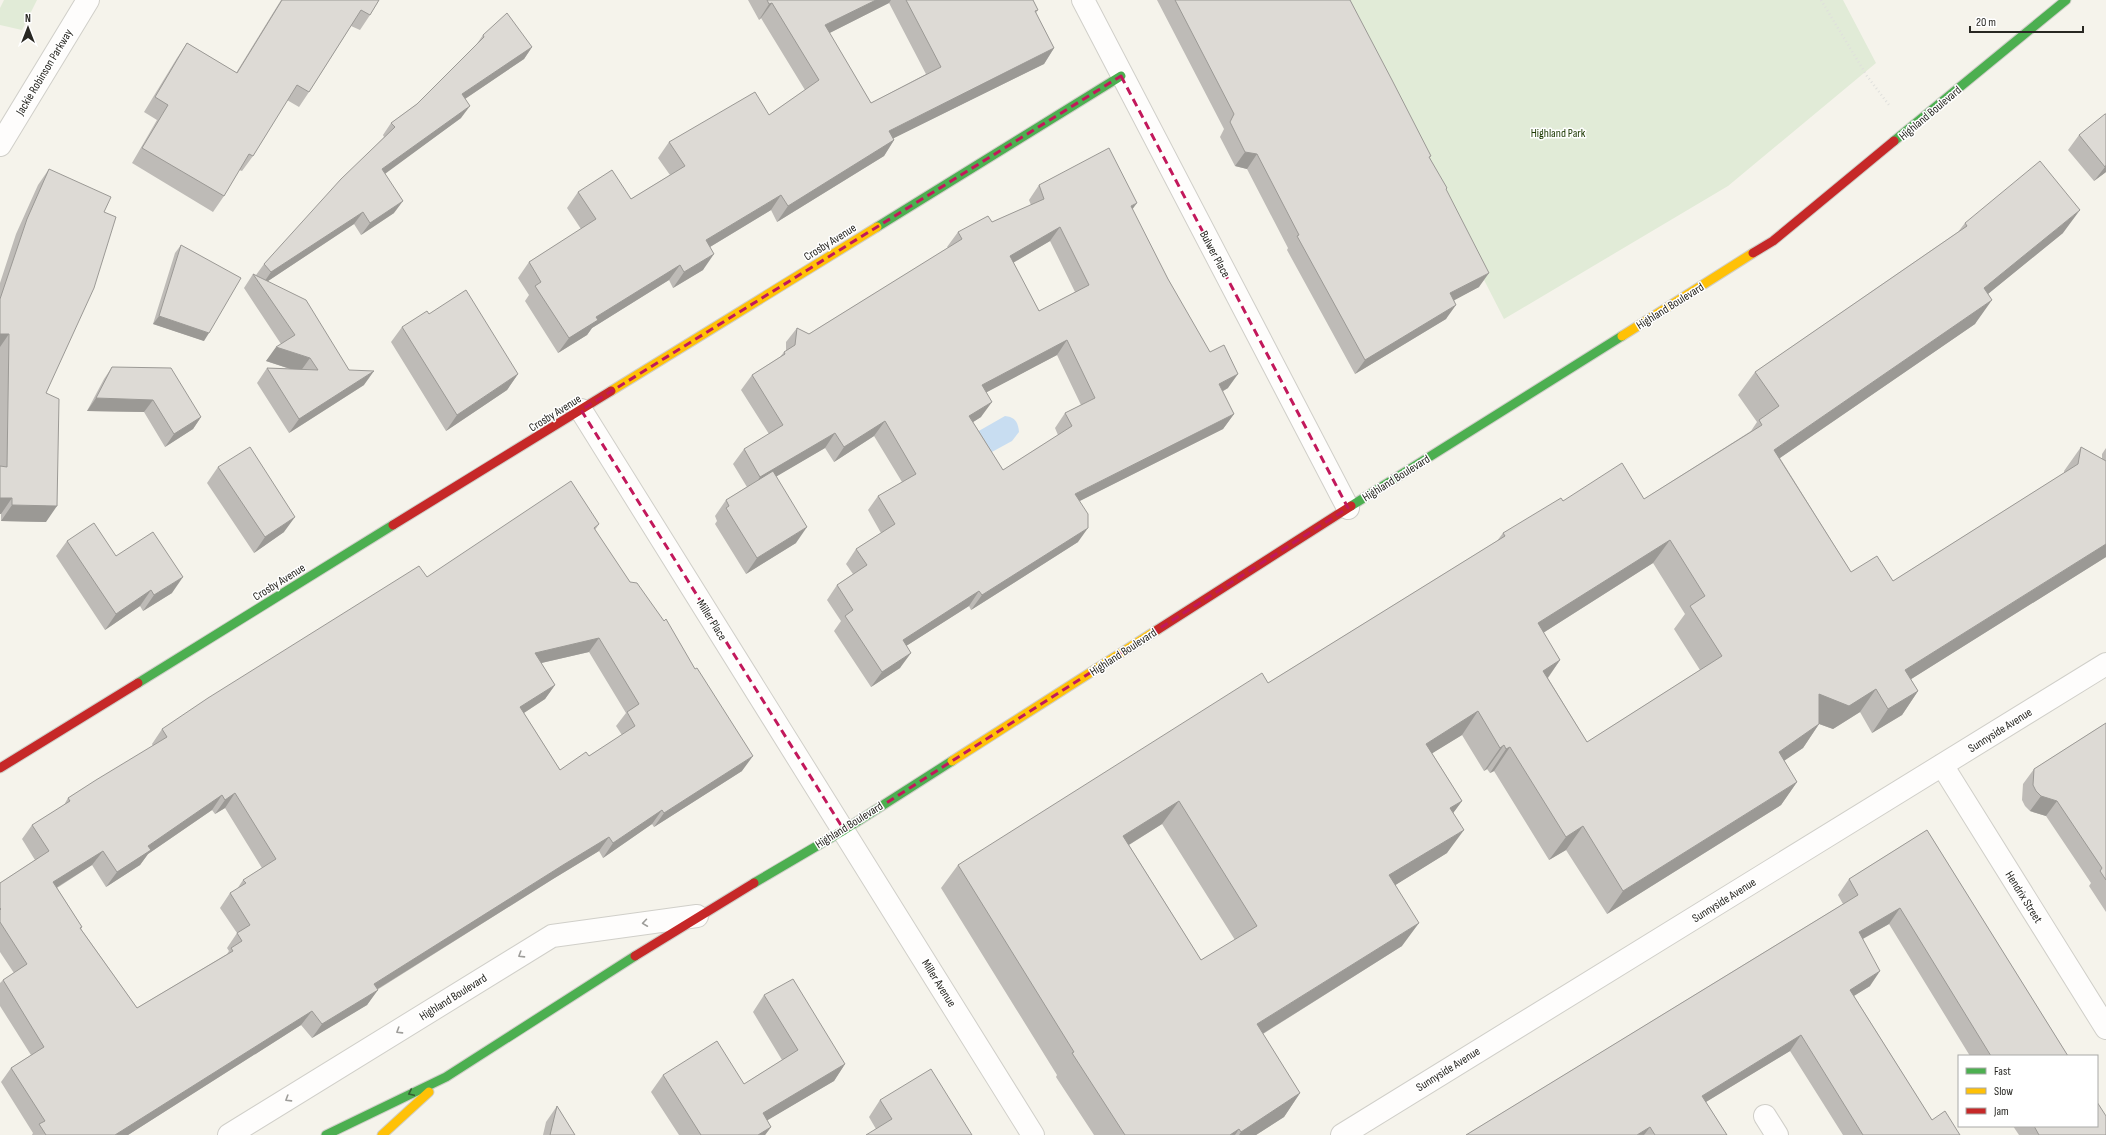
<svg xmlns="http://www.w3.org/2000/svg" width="2106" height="1135" font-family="'Sofia Sans Condensed',sans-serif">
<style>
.green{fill:#e1ebd7}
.water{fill:#c8ddf1}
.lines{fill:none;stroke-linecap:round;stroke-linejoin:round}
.street-casing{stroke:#d0cfc9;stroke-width:24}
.fast-casing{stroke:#d0cfc9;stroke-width:11}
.slow-casing{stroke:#d0cfc9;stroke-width:11}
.jam-casing{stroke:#d0cfc9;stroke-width:11}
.path{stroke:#dfdfdc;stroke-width:2.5;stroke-dasharray:1 3;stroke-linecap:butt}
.street{stroke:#fefdfc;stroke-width:22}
.fast{stroke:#4caf50;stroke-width:9}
.slow{stroke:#ffc107;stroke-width:9}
.jam{stroke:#c62828;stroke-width:9}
.wall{fill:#bebbb7;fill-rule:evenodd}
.shaded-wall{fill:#9b9995}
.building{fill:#dddad5;stroke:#9b9995;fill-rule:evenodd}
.oneway{stroke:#9e9d9a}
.oneway2{stroke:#365d34}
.marked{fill:none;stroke:#c2185b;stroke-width:3;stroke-dasharray:8 5;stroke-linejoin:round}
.labels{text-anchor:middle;stroke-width:3;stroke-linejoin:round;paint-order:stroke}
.street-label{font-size:12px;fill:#282722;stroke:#fff}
.park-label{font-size:12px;fill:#203c06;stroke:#fff}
</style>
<rect width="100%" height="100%" fill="#f5f3eb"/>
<path class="green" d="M 4,0 L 37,0 L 22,30 L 0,25 L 0,8 Z
M 1341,0 L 1843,0 L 1876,63 L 1728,186 L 1504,319 Z"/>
<path class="water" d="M 1005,416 C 1015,417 1018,422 1019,432 L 1012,441 L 990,453 L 977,432 Z"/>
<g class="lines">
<defs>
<path id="street" d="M 1083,0 L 1348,508
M 0,145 L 88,0
M 581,410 L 1033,1135
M 1942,765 L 2106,1028
M 1765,1116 L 1777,1135
M 229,1135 L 552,936 L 697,916
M 1342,1135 L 2106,664"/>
<path id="fast" d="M 1894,141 L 2066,0
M 877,227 L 1121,76
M 1351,506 L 1622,336
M 138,683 L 393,525
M 754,883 L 844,830 L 952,761
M 326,1135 L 446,1077 L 635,956"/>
<path id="slow" d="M 1622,336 L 1753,253
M 611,391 L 877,227
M 952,761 L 1157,630
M 382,1135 L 429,1092"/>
<path id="jam" d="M 1753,253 L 1773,241 L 1894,141
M 393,525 L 611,391
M 1157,630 L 1351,506
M 0,768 L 138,683
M 635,956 L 754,883"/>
</defs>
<use href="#street" class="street-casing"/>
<use href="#fast" class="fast-casing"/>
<use href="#slow" class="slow-casing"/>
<use href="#jam" class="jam-casing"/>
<path class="path" d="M 1821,0 L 1867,76 L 1889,105"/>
<use href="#street" class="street"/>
<use href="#fast" class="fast"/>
<use href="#slow" class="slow"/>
<use href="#jam" class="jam"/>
</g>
<path class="wall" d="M 281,0 L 379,0 L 370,15 L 360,30 L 351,26 L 309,92 L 299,107 L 287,100 L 253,156 L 242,171 L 239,170 L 224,196 L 213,212 L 132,163 L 157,120 L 144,112 L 177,58 L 187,43 L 236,73 Z
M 748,0 L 1033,0 L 1038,10 L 1036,13 L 1054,48 L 1044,64 L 893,138 L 894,140 L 884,156 L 777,222 L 771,210 L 710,247 L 703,270 L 673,288 L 669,280 L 592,328 L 587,335 L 558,353 L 525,301 L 529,295 L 518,278 L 529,262 L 581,229 L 567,208 L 578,192 L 631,199 L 670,175 L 658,158 L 669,142 L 769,115 L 805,90 L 761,18 L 759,20 ZM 889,3 L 926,74 L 871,103 L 829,33 Z
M 1157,0 L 1350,0 L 1446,190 L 1479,287 L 1453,300 L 1446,319 L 1355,374 L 1287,250 L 1288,248 L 1247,169 L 1235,166 L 1220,137 L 1224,129 Z
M 483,35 L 532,47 L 524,59 L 465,99 L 461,118 L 385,173 L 394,213 L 361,235 L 354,224 L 268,281 L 349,370 L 364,385 L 289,433 L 257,383 L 267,368 L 290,369 L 266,361 L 281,344 L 244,288 L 253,274 L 256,275 L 264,264 L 384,137 L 383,135 L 391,123 L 417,104 L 476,45 Z
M 2106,114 L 2106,172 L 2094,181 L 2068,150 L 2079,135 Z
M 49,169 L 104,212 L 46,393 L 46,522 L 1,521 L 1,514 L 0,514 L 0,283 L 16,234 L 38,185 Z
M 1039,185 L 1132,210 L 1168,279 L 1228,388 L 1222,392 L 1234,414 L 1223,429 L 1079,501 L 1078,542 L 971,610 L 969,606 L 906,646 L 900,668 L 871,687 L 834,631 L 841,621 L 827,600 L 837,585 L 853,574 L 846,564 L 856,549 L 881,533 L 868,510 L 878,496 L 902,482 L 874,436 L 834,462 L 825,448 L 776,476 L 796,543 L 746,574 L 715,524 L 717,521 L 715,516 L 726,500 L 747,487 L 733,464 L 744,449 L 769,434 L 741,390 L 752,375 L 780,357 L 784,352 L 786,351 L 786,342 L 797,328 L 809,334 L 948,248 L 947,247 L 958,232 L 992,222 L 1031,205 L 1029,200 ZM 1050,241 L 1075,292 L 1039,311 L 1013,263 ZM 1057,355 L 1081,405 L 1065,413 L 1055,428 L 1058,435 L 1003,470 L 973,422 L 981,417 L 986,392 Z
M 1965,223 L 2063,233 L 1988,294 L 1975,324 L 1780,458 L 1851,572 L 1893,581 L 2064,473 L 2064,471 L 2081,447 L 2102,459 L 2102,454 L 2106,448 L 2106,557 L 1911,679 L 1918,691 L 1902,715 L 1872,733 L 1860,712 L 1833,729 L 1819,724 L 1803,748 L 1784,760 L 1797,782 L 1781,805 L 1607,914 L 1566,850 L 1549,860 L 1494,771 L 1490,773 L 1487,769 L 1484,771 L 1462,735 L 1432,753 L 1462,801 L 1453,813 L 1447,853 L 1395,885 L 1402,946 L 1263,1034 L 1300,1093 L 1284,1117 L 1256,1135 L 1094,1135 L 1056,1077 L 1057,1075 L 941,888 L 958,865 L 1268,683 L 1497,541 L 1503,533 L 1563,501 L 1644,499 L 1751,431 L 1757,422 L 1738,395 L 1755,372 L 1958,232 ZM 1653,563 L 1685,614 L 1674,629 L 1700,670 L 1587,742 L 1548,678 L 1560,660 L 1543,633 ZM 1162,824 L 1235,940 L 1201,960 L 1129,845 Z
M 181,245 L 204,341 L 153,324 L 175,253 Z
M 429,314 L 518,374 L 507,390 L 446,431 L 391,342 L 402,327 Z
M 112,367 L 201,417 L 193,429 L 165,447 L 144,412 L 87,411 L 104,379 Z
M 218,467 L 284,532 L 254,553 L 207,483 Z
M 599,524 L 595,530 L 742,771 L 654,827 L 652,824 L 603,858 L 599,851 L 553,879 L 377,990 L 367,1005 L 312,1038 L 301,1025 L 128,1135 L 32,1135 L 33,1133 L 1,1082 L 11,1068 L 31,1055 L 0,1006 L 0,983 L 3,980 L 14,973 L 0,952 L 0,883 L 35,860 L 22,839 L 32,825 L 64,805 L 68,798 L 153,746 L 152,744 L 162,729 L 427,577 ZM 589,652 L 626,713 L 616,726 L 622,735 L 589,756 L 560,770 L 524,713 L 545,699 L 555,685 L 541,663 ZM 225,808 L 262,868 L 243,880 L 237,889 L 230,893 L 220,908 L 237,933 L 227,948 L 229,951 L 227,954 L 137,1008 L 81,929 L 82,927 L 57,888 L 92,865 L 106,887 L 140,865 L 148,854 L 212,810 L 215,814 Z
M 67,541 L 116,556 L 172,593 L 143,611 L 140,606 L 105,630 L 56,556 Z
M 2106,723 L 2106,912 L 2089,886 L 2091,883 L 2046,816 L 2030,811 L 2025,806 L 2022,800 L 2023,784 L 2034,769 Z
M 1927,830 L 2068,1056 L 1970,1056 L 1889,924 L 1863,939 L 1870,986 L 1854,996 L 1932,1120 L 1960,1135 L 1843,1135 L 1790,1051 L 1706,1102 L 1727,1135 L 1466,1135 L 1843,904 L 1838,895 L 1849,879 Z
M 764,995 L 845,1064 L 834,1081 L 767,1120 L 771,1127 L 765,1135 L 679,1135 L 651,1092 L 663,1075 L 744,1084 L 782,1060 L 753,1012 Z
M 880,1100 L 972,1135 L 876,1129 L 869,1117 Z
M 557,1106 L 575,1135 L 543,1135 L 546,1122 Z
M 2013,1126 L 2097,1126 L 2106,1135 L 2019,1135 Z"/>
<path class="shaded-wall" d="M 876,0 L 891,0 L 889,3 L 814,41 L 825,25 Z
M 772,3 L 761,18 L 759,20 L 769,4 Z
M 532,47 L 524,59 L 453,107 L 462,94 Z
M 1054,48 L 1044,64 L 878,146 L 889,131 Z
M 470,106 L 461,118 L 374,182 L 382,169 Z
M 894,140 L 884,156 L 777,222 L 788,206 Z
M 1245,152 L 1257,154 L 1247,169 L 1235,166 Z
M 2106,165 L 2106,172 L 2094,181 L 2105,167 Z
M 781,195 L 771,210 L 695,256 L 706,240 Z
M 403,201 L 394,213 L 361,235 L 370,223 Z
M 1137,203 L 1126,218 L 1131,206 Z
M 2080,210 L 2063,233 L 1967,311 L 1984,288 Z
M 363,212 L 354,224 L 262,285 L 271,272 Z
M 1060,227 L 1050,241 L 999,271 L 1010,256 Z
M 714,254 L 703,270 L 673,288 L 684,272 Z
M 680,265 L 669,280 L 592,328 L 587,335 L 558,353 L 569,338 L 596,317 Z
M 1489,273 L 1479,287 L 1440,308 L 1450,293 Z
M 1992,300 L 1975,324 L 1758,473 L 1774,450 Z
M 1456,305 L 1446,319 L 1355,374 L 1365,360 Z
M 159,316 L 209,333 L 204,341 L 153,324 Z
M 0,334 L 9,334 L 0,347 Z
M 1067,340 L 1057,355 L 972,400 L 982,385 Z
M 276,347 L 310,358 L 300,372 L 266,361 Z
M 374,371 L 364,385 L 289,433 L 299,419 Z
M 518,374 L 507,390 L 446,431 L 457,415 Z
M 1238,374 L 1228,388 L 1208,399 L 1219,384 Z
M 96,398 L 153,400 L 144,412 L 87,411 Z
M 992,402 L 981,417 L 959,431 L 969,416 Z
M 1234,414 L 1223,429 L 1064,509 L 1075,494 Z
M 201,417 L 193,429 L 165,447 L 174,434 Z
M 885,421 L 874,436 L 834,462 L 844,447 Z
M 835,433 L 825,448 L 750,492 L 760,477 Z
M 0,498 L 12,498 L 1,514 L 0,514 Z
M 12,505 L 57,506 L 46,522 L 1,521 Z
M 295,517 L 284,532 L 254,553 L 265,537 Z
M 807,527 L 796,543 L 746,574 L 757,558 Z
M 1088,528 L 1078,542 L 971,610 L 982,595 Z
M 1670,540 L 1653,563 L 1521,647 L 1538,623 Z
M 2106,544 L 2106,557 L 1889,693 L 1905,670 Z
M 183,577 L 172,593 L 143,611 L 154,595 Z
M 151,590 L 140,606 L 105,630 L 116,614 Z
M 979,591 L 969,606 L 892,655 L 903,640 Z
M 599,638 L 589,652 L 524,667 L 535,653 Z
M 911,653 L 900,668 L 871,687 L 882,672 Z
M 1560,660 L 1544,683 L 1543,671 Z
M 555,685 L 545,699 L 510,722 L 520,707 Z
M 1876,689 L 1860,712 L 1833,729 L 1803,718 L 1819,694 Z
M 1918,691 L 1902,715 L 1872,733 L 1888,709 Z
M 1478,711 L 1462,735 L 1410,767 L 1426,744 Z
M 1819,724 L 1803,748 L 1762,776 L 1779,752 Z
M 1504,745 L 1487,769 L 1484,771 L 1500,748 Z
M 1510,747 L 1494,771 L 1490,773 L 1506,749 Z
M 753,756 L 742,771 L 654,827 L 664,813 Z
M 1797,782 L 1781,805 L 1607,914 L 1623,891 Z
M 235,793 L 225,808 L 215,814 L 225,800 Z
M 222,795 L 212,810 L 148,854 L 140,865 L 106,887 L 117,872 L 148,846 Z
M 2041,796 L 2057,801 L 2046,816 L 2030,811 Z
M 1179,801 L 1162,824 L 1106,859 L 1123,836 Z
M 1462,801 L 1445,824 L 1450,808 Z
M 662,810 L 652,824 L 603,858 L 613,843 Z
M 1583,826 L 1566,850 L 1549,860 L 1566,837 Z
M 1464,830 L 1447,853 L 1373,899 L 1389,875 Z
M 609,837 L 599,851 L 553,879 L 363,998 L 374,984 L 563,865 Z
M 103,851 L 92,865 L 43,896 L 53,882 Z
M 1900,908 L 1889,924 L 1848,947 L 1859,932 Z
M 1419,923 L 1402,946 L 1240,1048 L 1257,1024 Z
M 1880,971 L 1870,986 L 1839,1005 L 1850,990 Z
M 378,990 L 367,1005 L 312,1038 L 322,1024 Z
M 312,1011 L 301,1025 L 128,1135 L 115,1135 Z
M 1801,1035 L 1790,1051 L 1691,1111 L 1702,1096 Z
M 845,1064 L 834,1081 L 751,1130 L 763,1113 Z
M 1300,1093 L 1284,1117 L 1256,1135 L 1239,1135 L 1241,1132 Z
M 771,1127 L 765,1135 L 758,1135 Z
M 1650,1127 L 1644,1135 L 1637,1135 Z
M 1239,1129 L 1235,1135 L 1230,1135 Z"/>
<path class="building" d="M 282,0 L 379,0 L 370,15 L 361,10 L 309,92 L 297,85 L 253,156 L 249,154 L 224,196 L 142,148 L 168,105 L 155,97 L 187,43 L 237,73 Z
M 767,0 L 876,0 L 825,25 L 871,103 L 941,67 L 906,0 L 1033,0 L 1038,10 L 1035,11 L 1054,48 L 889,131 L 894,140 L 788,206 L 781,195 L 706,240 L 714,254 L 684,272 L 680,265 L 596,317 L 598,320 L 569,338 L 535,286 L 541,282 L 529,262 L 596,219 L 578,192 L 612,170 L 631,199 L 685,166 L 669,142 L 755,92 L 769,115 L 819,80 L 772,3 L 769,4 Z
M 1175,0 L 1350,0 L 1392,80 L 1431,156 L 1429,157 L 1447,188 L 1446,189 L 1489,273 L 1450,293 L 1456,305 L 1365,360 L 1297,236 L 1299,235 L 1257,154 L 1245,152 L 1230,122 L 1234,114 Z
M 507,13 L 532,47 L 462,94 L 470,106 L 382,169 L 403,201 L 370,223 L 363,212 L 271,272 L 264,264 L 341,179 L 395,127 L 391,123 L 417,104 L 484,37 L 483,35 Z
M 2105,114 L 2106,114 L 2106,165 L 2105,167 L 2079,135 Z
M 1109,148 L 1137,203 L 1131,206 L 1168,279 L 1210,352 L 1224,345 L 1238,374 L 1219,384 L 1234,414 L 1075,494 L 1088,514 L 1088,528 L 982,595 L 979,591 L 903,640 L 911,653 L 882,672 L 845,616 L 853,610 L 837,585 L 867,565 L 856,549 L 895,524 L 878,496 L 916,474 L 885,421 L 844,447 L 835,433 L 760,477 L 744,449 L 783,425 L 752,375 L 785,354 L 784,352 L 795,345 L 797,328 L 809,334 L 962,239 L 958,232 L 988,216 L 992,222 L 1044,199 L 1039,185 ZM 1060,227 L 1089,285 L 1039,311 L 1010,256 ZM 1067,340 L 1095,398 L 1065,413 L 1072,426 L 1003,470 L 969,416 L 992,402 L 982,385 Z
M 2040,161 L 2080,210 L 1984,288 L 1992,300 L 1774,450 L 1851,572 L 1877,556 L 1893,581 L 2078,464 L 2081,447 L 2106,461 L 2106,544 L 1905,670 L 1918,691 L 1888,709 L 1876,689 L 1849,706 L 1819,694 L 1819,724 L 1779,752 L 1797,782 L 1623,891 L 1583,826 L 1566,837 L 1510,747 L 1506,749 L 1504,745 L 1500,748 L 1478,711 L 1426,744 L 1462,801 L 1450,808 L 1464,830 L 1389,875 L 1419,923 L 1257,1024 L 1300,1093 L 1241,1132 L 1239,1129 L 1230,1135 L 1125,1135 L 1072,1053 L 1074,1052 L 958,865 L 1262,673 L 1268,683 L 1505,536 L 1503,533 L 1561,498 L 1563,501 L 1622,463 L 1644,499 L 1762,425 L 1759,420 L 1779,406 L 1755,372 L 1967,226 L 1965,223 ZM 1670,540 L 1705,596 L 1690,606 L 1722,656 L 1587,742 L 1543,671 L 1560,660 L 1538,623 ZM 1179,801 L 1257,926 L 1201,960 L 1123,836 Z
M 49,169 L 111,197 L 104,212 L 116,217 L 94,288 L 46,393 L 59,399 L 57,506 L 12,505 L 12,498 L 0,498 L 0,466 L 7,467 L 9,334 L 0,334 L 0,299 L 27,219 Z
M 181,245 L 241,278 L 209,333 L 159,316 Z
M 253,274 L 306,300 L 349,370 L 374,371 L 299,419 L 267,368 L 318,370 L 310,358 L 276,347 L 295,335 Z
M 466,290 L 518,374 L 457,415 L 402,327 L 427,311 L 429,314 Z
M 112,367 L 171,368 L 201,417 L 174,434 L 153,400 L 96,398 Z
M 250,447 L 295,517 L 265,537 L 218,467 Z
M 773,471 L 807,527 L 757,558 L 726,508 L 729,506 L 726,500 Z
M 571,481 L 599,524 L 594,528 L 630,582 L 637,583 L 664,621 L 666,619 L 695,669 L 697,668 L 753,756 L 664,813 L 662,810 L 613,843 L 609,837 L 563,865 L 374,984 L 378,990 L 322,1024 L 312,1011 L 115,1135 L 46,1135 L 39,1124 L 45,1121 L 11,1068 L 44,1047 L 3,980 L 27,964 L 0,922 L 0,910 L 1,909 L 0,908 L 0,883 L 49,851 L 32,825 L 70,801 L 68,798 L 96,780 L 167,737 L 162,729 L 208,698 L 419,566 L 427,577 ZM 599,638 L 639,704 L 627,712 L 635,726 L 589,756 L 586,752 L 560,770 L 520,707 L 555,685 L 535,653 ZM 235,793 L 276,859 L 243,880 L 246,883 L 230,893 L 250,925 L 237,933 L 242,941 L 231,948 L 233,951 L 137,1008 L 80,928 L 82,927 L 53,882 L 103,851 L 117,872 L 151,850 L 148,846 L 222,795 L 225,800 Z
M 94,523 L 116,556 L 153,532 L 183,577 L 154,595 L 151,590 L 116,614 L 67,541 Z
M 2106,723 L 2106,880 L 2100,871 L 2102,868 L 2057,801 L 2041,796 L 2036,791 L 2033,785 L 2034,769 Z
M 1927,830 L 2068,1056 L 1991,1056 L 1900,908 L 1859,932 L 1880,971 L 1850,990 L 1932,1120 L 1945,1111 L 1960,1135 L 1863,1135 L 1801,1035 L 1702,1096 L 1727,1135 L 1655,1135 L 1650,1127 L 1637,1135 L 1466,1135 L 1858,895 L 1849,879 Z
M 793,979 L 845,1064 L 763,1113 L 771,1127 L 758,1135 L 701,1135 L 663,1075 L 717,1041 L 744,1084 L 798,1050 L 764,995 Z
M 931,1069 L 972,1135 L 866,1135 L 892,1119 L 880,1100 Z
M 2097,1102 L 2106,1116 L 2106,1135 L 2039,1135 L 2034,1126 L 2097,1126 Z
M 557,1106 L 575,1135 L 550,1135 Z"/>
<defs><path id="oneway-chevron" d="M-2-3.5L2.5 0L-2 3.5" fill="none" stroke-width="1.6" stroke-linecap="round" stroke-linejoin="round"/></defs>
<g class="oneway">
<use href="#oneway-chevron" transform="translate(645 923) rotate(172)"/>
<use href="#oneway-chevron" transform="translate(521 955) rotate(148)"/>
<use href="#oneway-chevron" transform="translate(399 1031) rotate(148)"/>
<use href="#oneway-chevron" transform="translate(288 1099) rotate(148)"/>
</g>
<use class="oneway2" href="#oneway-chevron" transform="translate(411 1093) rotate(155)"/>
<path class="marked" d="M 1121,76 L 1348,508 L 844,830 L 581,410 Z"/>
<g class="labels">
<g class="street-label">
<text transform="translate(44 72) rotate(-59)" y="4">Jackie Robinson Parkway</text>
<text transform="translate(1930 113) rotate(-40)" y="4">Highland Boulevard</text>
<text transform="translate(830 242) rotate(-32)" y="4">Crosby Avenue</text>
<text transform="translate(1215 254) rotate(62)" y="4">Bulwer Place</text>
<text transform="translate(1670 306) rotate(-32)" y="4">Highland Boulevard</text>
<text transform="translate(555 413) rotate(-32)" y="4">Crosby Avenue</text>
<text transform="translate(1396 478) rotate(-32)" y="4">Highland Boulevard</text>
<text transform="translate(279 582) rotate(-32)" y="4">Crosby Avenue</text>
<text transform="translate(712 620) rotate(58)" y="4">Miller Place</text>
<text transform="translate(1123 652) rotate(-33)" y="4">Highland Boulevard</text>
<text transform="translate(2000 730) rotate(-32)" y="4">Sunnyside Avenue</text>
<text transform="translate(849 825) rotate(-32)" y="4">Highland Boulevard</text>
<text transform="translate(2024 897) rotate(58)" y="4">Hendrix Street</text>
<text transform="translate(1724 900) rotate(-32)" y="4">Sunnyside Avenue</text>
<text transform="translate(939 983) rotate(58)" y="4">Miller Avenue</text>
<text transform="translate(453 997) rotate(-32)" y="4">Highland Boulevard</text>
<text transform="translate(1448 1069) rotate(-32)" y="4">Sunnyside Avenue</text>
</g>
<g class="park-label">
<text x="1558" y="137">Highland Park</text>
</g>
</g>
<rect x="1958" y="1055" width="140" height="72" fill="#ffffff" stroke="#a9a9a7"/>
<rect x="1966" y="1068" width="20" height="6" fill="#4caf50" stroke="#a9a9a7"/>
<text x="1994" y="1075" font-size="12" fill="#282722">Fast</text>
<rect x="1966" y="1088" width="20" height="6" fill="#ffc107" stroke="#a9a9a7"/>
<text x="1994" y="1095" font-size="12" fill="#282722">Slow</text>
<rect x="1966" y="1108" width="20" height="6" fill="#c62828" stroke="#a9a9a7"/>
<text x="1994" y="1115" font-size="12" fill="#282722">Jam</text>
<g transform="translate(28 28)" stroke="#ffffff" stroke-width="3" paint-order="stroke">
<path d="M0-3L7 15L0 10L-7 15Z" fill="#282722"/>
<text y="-6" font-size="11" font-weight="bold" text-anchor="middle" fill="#282722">N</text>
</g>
<path d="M1970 26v6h113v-6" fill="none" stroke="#282722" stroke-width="2"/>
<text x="1976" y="26" font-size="12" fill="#282722" stroke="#ffffff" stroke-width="3" paint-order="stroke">20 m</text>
</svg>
